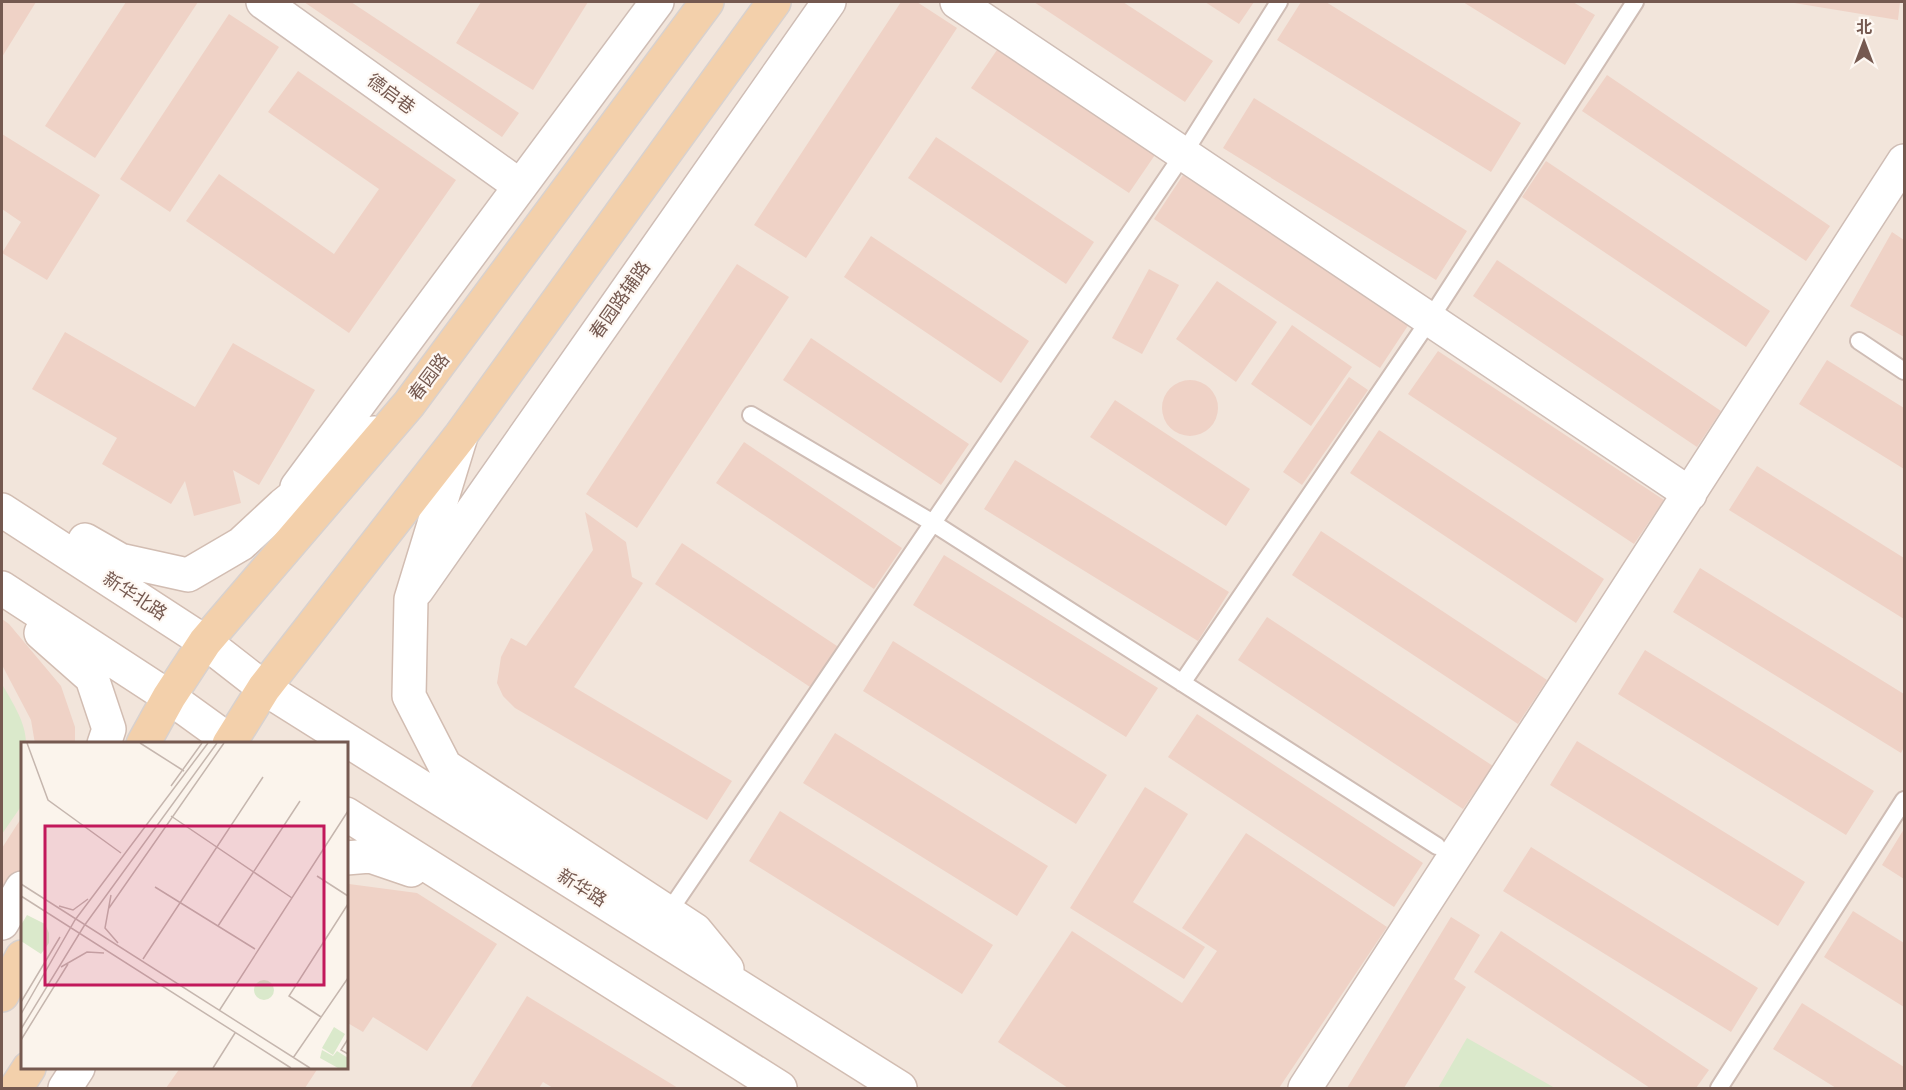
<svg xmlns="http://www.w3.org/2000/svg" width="1906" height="1090" font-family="'PT Sans','Noto Sans SC',sans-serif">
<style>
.residential{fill:#f2e5db;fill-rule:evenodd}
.green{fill:#dae9cb}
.building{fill:#efd2c6}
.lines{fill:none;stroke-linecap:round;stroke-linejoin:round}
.service-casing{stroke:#cfbdb5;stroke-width:20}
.minor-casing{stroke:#cfbdb5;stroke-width:36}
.tertiary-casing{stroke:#cfbdb5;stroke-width:36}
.secondary-casing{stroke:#d2bdb2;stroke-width:36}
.primary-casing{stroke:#d8d1ce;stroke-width:36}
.service{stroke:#fff;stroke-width:16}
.minor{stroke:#fff;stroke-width:33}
.tertiary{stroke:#fff;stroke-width:33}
.secondary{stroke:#fff;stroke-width:33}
.primary{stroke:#f3d0ab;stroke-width:33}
.labels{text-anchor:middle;stroke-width:4.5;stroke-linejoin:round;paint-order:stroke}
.street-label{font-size:18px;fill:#755950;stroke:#fef8f3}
.inset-road{fill:none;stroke:#c5b6ae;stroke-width:1.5}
.view{fill:#c2185b;fill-opacity:0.15;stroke:#c2185b;stroke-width:3}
.inset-edge{fill:none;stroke:#755950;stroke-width:3}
</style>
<rect width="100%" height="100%" fill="#fbf4ec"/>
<path class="residential" d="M 2,2 L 1904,2 L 1904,1088 L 2,1088 ZM 22,744 L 346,744 L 346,1068 L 22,1068 Z"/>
<path class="green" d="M 2,684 C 12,702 26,722 26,743 L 22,744 L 22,805 L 2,834 Z
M 1467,1038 L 1555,1088 L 1438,1088 Z"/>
<path class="building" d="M 2,2 L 36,2 L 2,57 Z
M 126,2 L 198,2 L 95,158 L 45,126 Z
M 304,2 L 351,2 L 519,113 L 502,137 Z
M 481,2 L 588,2 L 533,90 L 456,43 Z
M 901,2 L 917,2 L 957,28 L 806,258 L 754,225 Z
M 1034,2 L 1123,2 L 1213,61 L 1185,102 Z
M 1205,2 L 1254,2 L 1239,24 Z
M 1301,2 L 1326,2 L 1521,123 L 1491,172 L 1277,40 Z
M 1463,2 L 1573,2 L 1595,15 L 1565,65 Z
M 1788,2 L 1900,2 L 1898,20 Z
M 229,14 L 279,47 L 170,212 L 120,179 Z
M 999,47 L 1157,152 L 1129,193 L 971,88 Z
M 298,71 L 456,180 L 349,333 L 186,221 L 219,174 L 334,254 L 379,189 L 268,112 Z
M 1607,75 L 1830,226 L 1806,261 L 1582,111 Z
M 1254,98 L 1467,231 L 1436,280 L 1223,148 Z
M 2,134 L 100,195 L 47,280 L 2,253 L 21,222 L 2,209 Z
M 936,137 L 1094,242 L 1066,284 L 908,178 Z
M 1546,161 L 1770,311 L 1746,347 L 1522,197 Z
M 1183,175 L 1409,324 L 1380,368 L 1154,219 Z
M 1892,232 L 1904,240 L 1904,337 L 1850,306 Z
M 871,236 L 1029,341 L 1001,383 L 844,277 Z
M 1497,260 L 1721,411 L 1697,447 L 1473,296 Z
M 737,264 L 789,297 L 637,528 L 586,494 Z
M 1149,269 L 1179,285 L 1142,354 L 1112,338 Z
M 1217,281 L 1277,322 L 1236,382 L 1176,339 Z
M 1292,325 L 1352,367 L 1311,426 L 1251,384 Z
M 65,332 L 195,407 L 233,343 L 315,390 L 259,485 L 233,470 L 241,503 L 194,516 L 185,481 L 171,504 L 102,464 L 117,438 L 32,389 Z
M 811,338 L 969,444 L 941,485 L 783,380 Z
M 1438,351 L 1664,500 L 1634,544 L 1408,394 Z
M 1827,360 L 1904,408 L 1904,469 L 1799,404 Z
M 1349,377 L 1368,390 L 1302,485 L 1283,472 Z
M1162 408a28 28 0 1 1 56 0a28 28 0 1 1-56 0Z
M 1115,400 L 1250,489 L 1226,526 L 1090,437 Z
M 1379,430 L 1604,579 L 1576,623 L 1350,473 Z
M 744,442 L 902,548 L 874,589 L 716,483 Z
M 1015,460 L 1229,592 L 1198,641 L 984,509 Z
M 1757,466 L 1904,558 L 1904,619 L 1729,510 Z
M 585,512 L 626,542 L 632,577 L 643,583 L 574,687 L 732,781 L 707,820 L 515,708 L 503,696 L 497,683 L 501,657 L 511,638 L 526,646 L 593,550 Z
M 1321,531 L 1547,680 L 1518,724 L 1292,575 Z
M 682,543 L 840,648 L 813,689 L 655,584 Z
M 944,555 L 1158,688 L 1126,737 L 913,605 Z
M 1700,568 L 1904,694 L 1904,747 L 1901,753 L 1673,612 Z
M 1267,617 L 1493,766 L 1463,809 L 1238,660 Z
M 2,619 L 9,624 L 61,686 L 75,727 L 75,744 L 35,744 L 31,720 L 2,665 Z
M 893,641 L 1107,775 L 1076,824 L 863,691 Z
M 1645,650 L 1874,791 L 1846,835 L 1618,694 Z
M 1197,714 L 1423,863 L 1394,907 L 1168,757 Z
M 835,733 L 1048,866 L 1017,916 L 803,783 Z
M 1577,741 L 1805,882 L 1778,926 L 1550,785 Z
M 1145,787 L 1188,814 L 1133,902 L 1205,947 L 1184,979 L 1070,908 Z
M 780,811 L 993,945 L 962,994 L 749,861 Z
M 22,817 L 22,874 L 2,906 L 2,848 Z
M 1904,829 L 1904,879 L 1882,865 Z
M 1246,833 L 1387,927 L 1279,1088 L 1068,1088 L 998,1042 L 1072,931 L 1182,1003 L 1217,951 L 1182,928 Z
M 1531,847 L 1758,988 L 1731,1032 L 1503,891 Z
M 349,884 L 417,893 L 497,944 L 427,1051 L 373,1017 L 363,1032 L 346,1022 L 346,885 Z
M 1853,911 L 1904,943 L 1904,1007 L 1824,957 Z
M 1451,917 L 1480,935 L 1454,979 L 1466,987 L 1404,1088 L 1347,1088 Z
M 1501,931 L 1709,1070 L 1696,1088 L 1650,1088 L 1474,972 Z
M 527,996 L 678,1088 L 553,1088 L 543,1082 L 539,1088 L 470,1088 Z
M 1802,1003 L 1904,1067 L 1904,1088 L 1836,1088 L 1773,1049 Z
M 180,1068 L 318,1068 L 305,1088 L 166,1088 Z"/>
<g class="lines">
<defs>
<path id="service" d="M 1859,341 L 1904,371
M 751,415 L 933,523 L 1437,846
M 1182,683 L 1430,319 L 1635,2
M 668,913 L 1184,153 L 1279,2
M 1719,1088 L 1904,800"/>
<path id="minor" d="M 263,2 L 520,186
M 957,2 L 1690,494
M 1305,1088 L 1904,161"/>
<path id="tertiary" d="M 297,487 L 657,2
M 417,590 L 829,2
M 2,923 L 22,888
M 65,1088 L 78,1068"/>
<path id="secondary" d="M 461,436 L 411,599 L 409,696 L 445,766 L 695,930 L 727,969
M 2,510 L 205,642 L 264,688 L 900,1088
M 85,540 L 120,560 L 188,575 L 241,544 L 283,505 L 373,433
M 2,588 L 169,697 L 234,744
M 41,633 L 92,678 L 109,729 L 104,744
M 346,814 L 780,1088
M 346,858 L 370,856 L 411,870"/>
<path id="primary" d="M 143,744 L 169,697 L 205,642 L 409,404 L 707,2
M 229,744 L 264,688 L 461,435 L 774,2
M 2,995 L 22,957
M 16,1088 L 29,1068"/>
</defs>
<use href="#service" class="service-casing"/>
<use href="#minor" class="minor-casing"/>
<use href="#tertiary" class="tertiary-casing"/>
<use href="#secondary" class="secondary-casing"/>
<use href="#primary" class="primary-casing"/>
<use href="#service" class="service"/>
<use href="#minor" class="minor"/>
<use href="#tertiary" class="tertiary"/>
<use href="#secondary" class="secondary"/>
<use href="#primary" class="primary"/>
</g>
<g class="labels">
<g class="street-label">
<text transform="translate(391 94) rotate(36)" y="6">德启巷</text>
<text transform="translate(620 300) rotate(-55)" y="6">春园路辅路</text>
<text transform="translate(429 377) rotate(-53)" y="6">春园路</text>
<text transform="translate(135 596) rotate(33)" y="6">新华北路</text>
<text transform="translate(582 888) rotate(32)" y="6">新华路</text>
</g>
</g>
<g transform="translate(21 742)">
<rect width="327" height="327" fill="#fbf4ec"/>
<path d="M 6,173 L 24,182 L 28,191 L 28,201 L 20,212 L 0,199 L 0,183 ZM233 248a10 10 0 1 1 20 0a10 10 0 1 1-20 0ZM 313,285 L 324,292 L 312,313 L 301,306 ZM 301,308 L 312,314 L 316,309 L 327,316 L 327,326 L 317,326 L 299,316 Z" fill="#dae9cb"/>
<path class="inset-road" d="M 6,1 L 27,58 L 100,111M 119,1 L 163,29M 150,44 L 181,1M 150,74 L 271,156M 296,134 L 327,154M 0,142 L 289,326M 134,145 L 234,207M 90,153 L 84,186 L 97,201M 0,154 L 270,326M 38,164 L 52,168 L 67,157M 88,166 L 203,1M 197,184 L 279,59M 122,217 L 242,35M 40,225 L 66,210 L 83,211M 0,260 L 39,195M 198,269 L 327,69M 0,272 L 54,178 L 187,1M 300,275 L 268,254 L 327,162M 0,287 L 63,184 L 196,1M 327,297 L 320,308 L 327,312M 0,298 L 47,222M 272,316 L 327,236M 192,326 L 214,291"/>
<path class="view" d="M 24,84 L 303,84 L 303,243 L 24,243 Z"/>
<rect width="327" height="327" class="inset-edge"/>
</g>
<rect width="1906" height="1090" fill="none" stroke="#755950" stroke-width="6"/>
<g transform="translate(1864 42)" stroke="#fef8f3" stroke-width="4.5" paint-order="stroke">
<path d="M0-4.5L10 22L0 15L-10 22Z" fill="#755950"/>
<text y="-9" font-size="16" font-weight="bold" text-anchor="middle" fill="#755950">北</text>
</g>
</svg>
